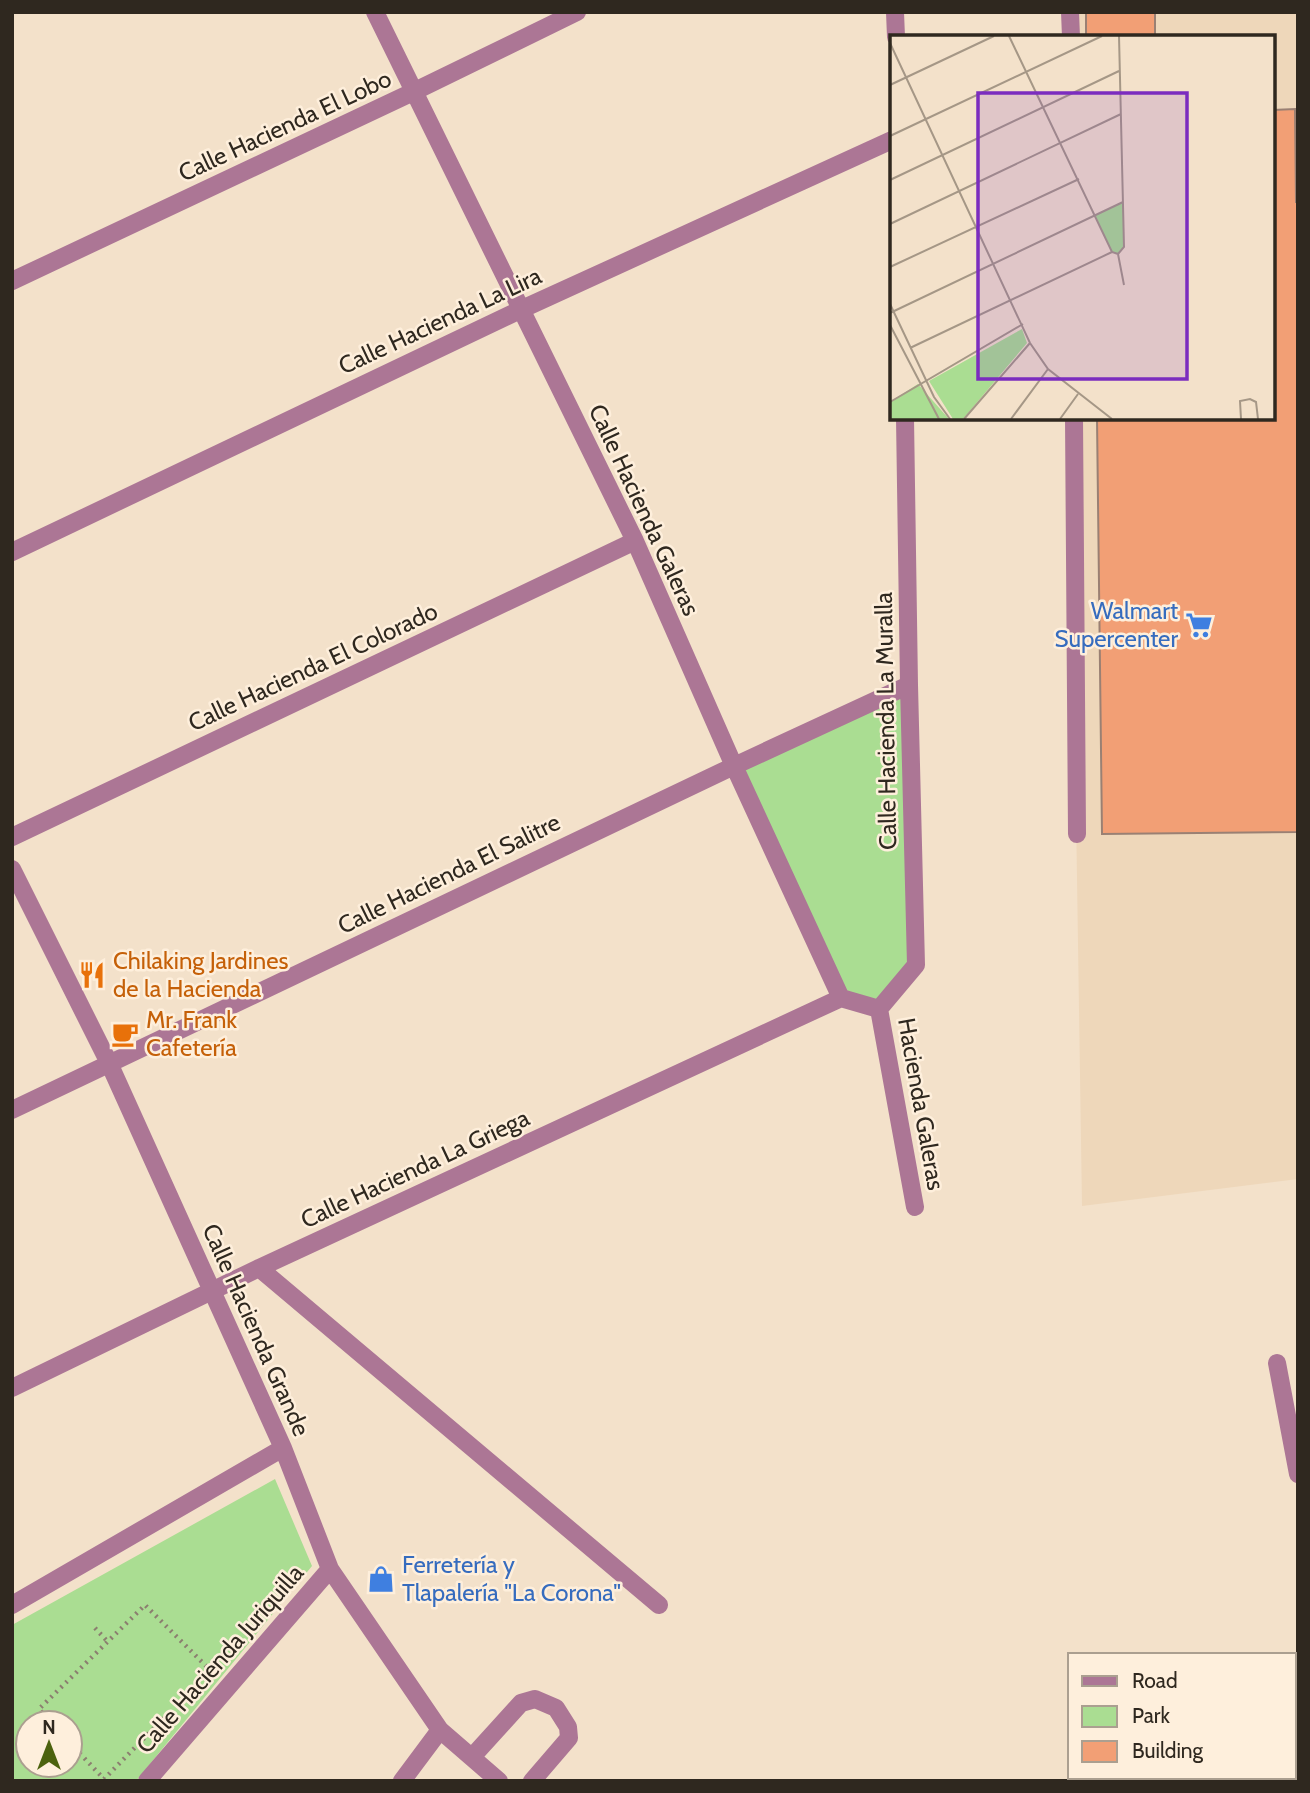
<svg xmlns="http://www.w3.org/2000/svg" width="1310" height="1793" font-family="Cabin,sans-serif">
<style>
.built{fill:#eed7ba}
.green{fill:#aadd92;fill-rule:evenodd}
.building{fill:#f29f75;stroke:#9a8073;stroke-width:2}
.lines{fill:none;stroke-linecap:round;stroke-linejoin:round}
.path{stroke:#8b7e6f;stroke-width:4.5;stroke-dasharray:2 5;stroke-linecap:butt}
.minor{stroke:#ac7695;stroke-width:18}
.labels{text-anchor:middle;stroke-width:5;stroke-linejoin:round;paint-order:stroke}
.street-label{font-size:24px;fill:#2f281f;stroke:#feefdc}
.shop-label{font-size:24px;fill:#366cbe;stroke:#feefdc;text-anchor:end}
.food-label{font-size:24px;fill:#c56008;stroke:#feefdc;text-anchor:start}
.inset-road{fill:none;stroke:#a59786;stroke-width:2}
.view{fill:#7b2cbf;fill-opacity:0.15;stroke:#7b2cbf;stroke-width:3.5}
.inset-edge{fill:none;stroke:#2f281f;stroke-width:3.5}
</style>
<rect width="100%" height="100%" fill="#f3e1ca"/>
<path class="built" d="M 1064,12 L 1298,12 L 1298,1179 L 1082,1206 L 1070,418 L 1273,418 L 1273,37 L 1065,37 Z"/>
<path class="green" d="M 909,685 L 916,965 L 879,1009 L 841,998 L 734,766 Z
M 275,1479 L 312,1566 L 136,1781 L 12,1781 L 12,1625 ZM 28,1723 L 70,1723 L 70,1765 L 28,1765 Z"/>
<path class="building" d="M 1086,12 L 1155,12 L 1155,37 L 1086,37 Z
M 1295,109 L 1296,202 L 1298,202 L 1298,832 L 1102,834 L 1097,418 L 1273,418 L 1273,110 Z"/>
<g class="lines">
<path class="path" d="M 95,1628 L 108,1642
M 51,1723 L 39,1709 L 145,1605 L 210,1670 L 208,1672
M 70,1743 L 104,1779 L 168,1714"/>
<path class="minor" d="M 375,12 L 635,541 L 734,766 L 841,998 L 879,1009
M 895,12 L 896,37
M 1070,12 L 1071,37
M 12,281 L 413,92 L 577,12
M 1074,418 L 1077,834
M 12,552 L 520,310 L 892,140
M 12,837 L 635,541
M 12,869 L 109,1063 L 283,1448 L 330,1569 L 440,1730 L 499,1781
M 879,1009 L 916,965 L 909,685 L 905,418
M 879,1009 L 915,1207
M 12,1110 L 734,766 L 909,685
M 259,1268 L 659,1605
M 1277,1363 L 1298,1474
M 12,1388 L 259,1268 L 841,998
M 12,1605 L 283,1448
M 472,1757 L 521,1703 L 535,1699 L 556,1708 L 568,1727 L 569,1738 L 532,1781
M 147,1781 L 330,1569
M 402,1781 L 440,1730"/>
</g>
<defs>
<symbol id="supermarket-bare" viewBox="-9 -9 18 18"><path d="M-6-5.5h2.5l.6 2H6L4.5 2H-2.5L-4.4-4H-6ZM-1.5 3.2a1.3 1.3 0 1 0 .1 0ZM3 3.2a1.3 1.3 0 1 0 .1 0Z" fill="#3f7fe0" stroke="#feefdc" stroke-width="2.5" paint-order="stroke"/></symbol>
<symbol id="restaurant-bare" viewBox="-9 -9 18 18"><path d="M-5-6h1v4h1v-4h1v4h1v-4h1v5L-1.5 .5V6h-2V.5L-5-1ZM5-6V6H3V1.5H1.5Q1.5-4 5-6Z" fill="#e8710a" stroke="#feefdc" stroke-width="2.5" paint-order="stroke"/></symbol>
<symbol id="cafe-bare" viewBox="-9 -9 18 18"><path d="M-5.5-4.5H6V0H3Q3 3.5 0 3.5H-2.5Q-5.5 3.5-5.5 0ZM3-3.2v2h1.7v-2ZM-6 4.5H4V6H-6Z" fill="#e8710a" stroke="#feefdc" stroke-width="2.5" paint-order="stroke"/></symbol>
<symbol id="shop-bare" viewBox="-9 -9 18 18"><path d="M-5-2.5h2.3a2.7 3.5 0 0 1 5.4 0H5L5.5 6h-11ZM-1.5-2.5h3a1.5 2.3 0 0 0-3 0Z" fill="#3f7fe0" stroke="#feefdc" stroke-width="2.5" paint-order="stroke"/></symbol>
</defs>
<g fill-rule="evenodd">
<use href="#supermarket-bare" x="1180" y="606" width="38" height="38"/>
<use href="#restaurant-bare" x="73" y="956" width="38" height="38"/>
<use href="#cafe-bare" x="106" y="1015" width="38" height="38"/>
<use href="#shop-bare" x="362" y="1560" width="38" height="38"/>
</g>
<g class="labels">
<g class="street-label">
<text transform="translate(285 126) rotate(-25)" y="8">Calle Hacienda El Lobo</text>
<text transform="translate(440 321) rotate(-25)" y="8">Calle Hacienda La Lira</text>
<text transform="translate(644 510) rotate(65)" y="8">Calle Hacienda Galeras</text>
<text transform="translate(313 667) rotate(-25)" y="8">Calle Hacienda El Colorado</text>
<text transform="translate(886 721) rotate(-91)" y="8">Calle Hacienda La Muralla</text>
<text transform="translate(449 874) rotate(-26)" y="8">Calle Hacienda El Salitre</text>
<text transform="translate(921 1104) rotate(80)" y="8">Hacienda Galeras</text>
<text transform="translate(415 1169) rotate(-25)" y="8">Calle Hacienda La Griega</text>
<text transform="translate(256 1330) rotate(66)" y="8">Calle Hacienda Grande</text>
<text transform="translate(220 1659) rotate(-49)" y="8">Calle Hacienda Juriquilla</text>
</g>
<g class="shop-label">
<text x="1178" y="619">Walmart<tspan x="1178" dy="28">Supercenter</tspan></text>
<text x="402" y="1573" text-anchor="start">Ferretería y<tspan x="402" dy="28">Tlapalería "La Corona"</tspan></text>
</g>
<g class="food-label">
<text x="113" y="969">Chilaking Jardines<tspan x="113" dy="28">de la Hacienda</tspan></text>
<text x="146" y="1028">Mr. Frank<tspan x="146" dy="28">Cafetería</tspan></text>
</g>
</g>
<g transform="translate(890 35)">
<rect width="385" height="385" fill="#f3e1ca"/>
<path d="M 233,167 L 234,212 L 228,219 L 222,217 L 205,180 ZM 132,294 L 137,308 L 73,384 L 63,384 L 39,346 ZM 28,349 L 59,384 L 0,384 L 0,367 Z" fill="#aadd92"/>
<path class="inset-road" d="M 119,1 L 222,217 L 228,219M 0,8 L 140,308 L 158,334 L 222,384M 0,50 L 104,1M 0,101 L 212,1M 0,145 L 229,36M 0,189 L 231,79M 228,219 L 234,212 L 229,1M 228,219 L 234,250M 0,232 L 189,144M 0,269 L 44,362 L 60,384M 0,278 L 233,167M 0,290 L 49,384M 20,313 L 222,217M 0,367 L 133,289M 74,384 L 140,308M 121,384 L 158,334M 170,384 L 188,359M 351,384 L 350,366 L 360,364 L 366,367 L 368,384"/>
<path class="view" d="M 88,58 L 297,58 L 297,344 L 88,344 Z"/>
<rect width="385" height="385" class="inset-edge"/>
</g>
<rect width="1310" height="1793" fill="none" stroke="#2f281f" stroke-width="28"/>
<rect x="1068" y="1653" width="228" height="126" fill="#feefdc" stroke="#ab9f90" stroke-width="2"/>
<rect x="1082" y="1676" width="35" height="10" fill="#ac7695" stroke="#ab9f90" stroke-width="2"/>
<text x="1132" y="1688" font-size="21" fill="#2f281f">Road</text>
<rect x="1082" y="1706" width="35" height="21" fill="#aadd92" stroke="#ab9f90" stroke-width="2"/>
<text x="1132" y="1723" font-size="21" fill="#2f281f">Park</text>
<rect x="1082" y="1741" width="35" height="21" fill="#f29f75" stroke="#ab9f90" stroke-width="2"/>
<text x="1132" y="1758" font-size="21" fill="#2f281f">Building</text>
<g transform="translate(49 1744)"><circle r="33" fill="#feefdc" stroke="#ab9f90" stroke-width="2"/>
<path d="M0-5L12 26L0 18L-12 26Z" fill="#4c620e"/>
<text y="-10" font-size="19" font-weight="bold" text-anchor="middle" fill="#2f281f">N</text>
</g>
</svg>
